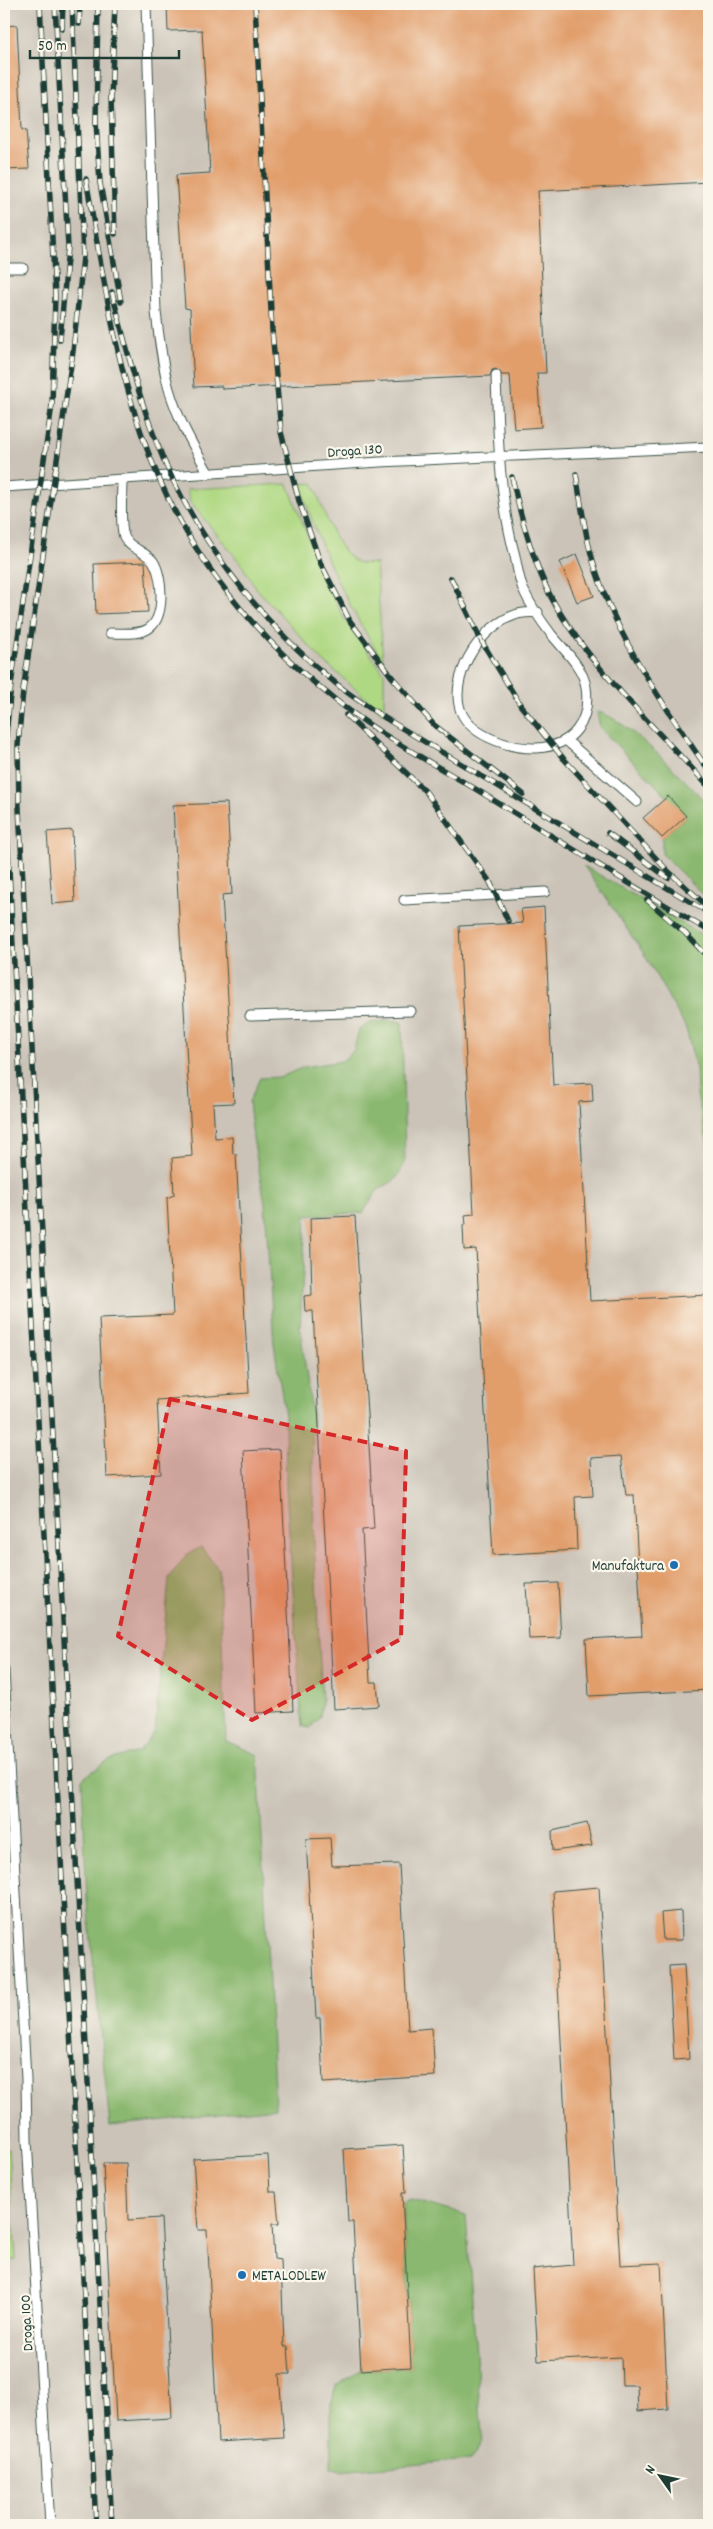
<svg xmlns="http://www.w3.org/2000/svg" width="713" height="2529" font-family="Dekko,sans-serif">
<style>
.industrial{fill:#cbc3b8}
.green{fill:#afd882;stroke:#678a5b}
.forest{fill:#8bb870;stroke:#557a52}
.building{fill:#e19d6b}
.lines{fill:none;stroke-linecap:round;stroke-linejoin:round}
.lane-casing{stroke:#3e5549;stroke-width:11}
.lane{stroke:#fff;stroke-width:9}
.rail-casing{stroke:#1f3d34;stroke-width:5.5}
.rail{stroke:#fbf7ec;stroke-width:4;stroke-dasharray:11;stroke-linecap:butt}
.marked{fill:#d62828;fill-opacity:0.2;stroke:#d62828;stroke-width:4;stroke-dasharray:10 6;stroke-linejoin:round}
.poi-dot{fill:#1f6fb2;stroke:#fbf7ec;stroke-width:2}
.labels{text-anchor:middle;stroke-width:4.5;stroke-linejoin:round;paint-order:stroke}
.street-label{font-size:15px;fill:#1f3d34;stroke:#fbf7ec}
.poi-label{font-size:15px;fill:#1f3d34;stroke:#fbf7ec;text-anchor:end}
</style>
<rect width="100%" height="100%" fill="#fbf7ec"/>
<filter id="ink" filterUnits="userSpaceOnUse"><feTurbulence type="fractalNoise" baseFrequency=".02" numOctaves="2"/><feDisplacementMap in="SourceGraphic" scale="10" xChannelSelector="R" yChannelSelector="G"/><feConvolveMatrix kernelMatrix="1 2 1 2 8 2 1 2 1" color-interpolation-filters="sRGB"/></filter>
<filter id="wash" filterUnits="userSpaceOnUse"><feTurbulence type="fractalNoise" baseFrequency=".0096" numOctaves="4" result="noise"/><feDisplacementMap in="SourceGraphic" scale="20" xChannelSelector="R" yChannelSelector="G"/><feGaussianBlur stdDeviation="1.12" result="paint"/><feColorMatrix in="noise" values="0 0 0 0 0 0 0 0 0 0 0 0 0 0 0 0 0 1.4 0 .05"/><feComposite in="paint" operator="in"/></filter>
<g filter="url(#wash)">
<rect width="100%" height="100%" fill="#f1dfc0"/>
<path class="industrial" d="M 4,4 L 709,4 L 709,2525 L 4,2525 Z"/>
<path class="green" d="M 313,483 C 322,504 335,552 357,562 C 362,564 370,563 376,564 L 383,661 C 345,601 321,552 300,484 Z
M 288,484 L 323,577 L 345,620 L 384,673 L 384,714 L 321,659 L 257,589 L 239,561 L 190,502 L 187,489 Z
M 4,2056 L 7,2136 L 4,2136 Z
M 4,2149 L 8,2149 L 16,2260 L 4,2261 Z"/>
<path class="forest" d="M 597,712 C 622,714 690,785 709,806 L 709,901 L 662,854 L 662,838 L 686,816 L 600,728 Z
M 584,866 L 709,939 L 709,1151 L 697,1094 L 696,1069 L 686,1028 L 644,954 Z
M 390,1020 L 402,1022 L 405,1163 L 396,1179 L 377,1191 L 363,1213 L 306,1216 L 300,1328 L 312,1415 L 314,1540 L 322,1702 L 320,1716 L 310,1728 L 302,1726 L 286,1489 L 285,1415 L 274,1344 L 265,1203 L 253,1138 L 249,1102 L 260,1078 L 281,1077 L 304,1067 L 342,1061 L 354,1050 L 359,1029 L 369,1023 Z
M 201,1547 L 219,1570 L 226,1741 L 258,1755 L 275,2108 L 110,2126 L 87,1902 L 82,1779 L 109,1760 L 139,1752 L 155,1731 L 169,1579 L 186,1555 Z
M 411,2200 L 466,2215 L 482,2437 L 477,2452 L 470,2460 L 340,2471 L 331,2468 L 331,2404 L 336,2386 L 361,2370 L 411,2367 L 403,2203 Z"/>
<g id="blocks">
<path class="building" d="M 167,4 L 709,4 L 709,182 L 538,191 L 546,373 L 537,373 L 541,427 L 514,429 L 510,375 L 502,375 L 496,369 L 492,370 L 490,376 L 222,389 L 222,386 L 194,387 L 190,309 L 185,308 L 176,175 L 210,173 L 202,30 L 168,31 Z
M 17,25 L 22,130 L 26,130 L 29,169 L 4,170 L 4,26 Z
M 577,554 L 594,596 L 577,602 L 560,562 Z
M 145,562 L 148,612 L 96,614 L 94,564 Z
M 668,796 L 686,816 L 662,838 L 643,818 Z
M 227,803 L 232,894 L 222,895 L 234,1103 L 213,1104 L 215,1138 L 232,1137 L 233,1154 L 236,1154 L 249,1393 L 157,1400 L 161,1474 L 107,1477 L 99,1318 L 173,1315 L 167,1198 L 174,1195 L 172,1158 L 192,1156 L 173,805 Z
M 72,830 L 75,902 L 52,904 L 47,832 Z
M 544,907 L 553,1085 L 592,1083 L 593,1101 L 579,1102 L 590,1301 L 709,1295 L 709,1690 L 589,1696 L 586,1639 L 642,1636 L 634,1495 L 626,1495 L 621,1456 L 591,1458 L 593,1496 L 575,1497 L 577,1550 L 493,1555 L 476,1249 L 464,1250 L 463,1225 L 466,1225 L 465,1215 L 474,1214 L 459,926 L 523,923 L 521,909 Z
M 355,1216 L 374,1529 L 362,1530 L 370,1682 L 377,1682 L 379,1706 L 334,1709 L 313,1311 L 305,1311 L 304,1296 L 312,1295 L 310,1218 Z
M 280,1449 L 293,1711 L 256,1713 L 243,1451 Z
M 558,1583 L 561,1638 L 529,1639 L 526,1584 Z
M 587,1823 L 592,1846 L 553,1851 L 552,1831 Z
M 330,1838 L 332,1866 L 399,1864 L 408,2030 L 432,2028 L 435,2076 L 323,2083 L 320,2018 L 316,2018 L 306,1839 Z
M 599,1887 L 620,2265 L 661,2263 L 668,2409 L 638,2411 L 637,2385 L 622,2385 L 621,2357 L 538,2361 L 533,2269 L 573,2265 L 553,1891 Z
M 681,1911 L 682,1940 L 663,1940 L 661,1913 Z
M 684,1965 L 689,2059 L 674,2060 L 669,1966 Z
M 403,2145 L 406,2193 L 402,2193 L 411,2367 L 361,2370 L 353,2222 L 348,2222 L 344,2149 Z
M 268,2155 L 270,2192 L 276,2192 L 279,2224 L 272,2224 L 274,2259 L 281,2260 L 284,2346 L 288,2346 L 290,2374 L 279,2374 L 284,2438 L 218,2442 L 207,2230 L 198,2230 L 193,2159 Z
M 103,2163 L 126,2163 L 128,2220 L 161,2218 L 172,2418 L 116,2421 Z"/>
</g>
</g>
<g filter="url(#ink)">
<use href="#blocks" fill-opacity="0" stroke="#3e5549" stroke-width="1"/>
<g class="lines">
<defs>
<path id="lane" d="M 146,4 L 156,312 C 159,338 162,364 169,389 C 178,420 194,447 209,474
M 4,268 L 23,268
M 496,375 C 498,436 499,497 515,556 C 517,566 519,579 523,589 C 530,604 541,621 551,634 C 564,650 583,667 586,687 C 591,723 572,746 537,748 C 510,749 465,735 459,705 C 452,671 483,625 515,615 C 522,612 530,613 538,612
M 4,487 L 380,462 L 709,447
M 110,633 C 122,633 138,635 148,629 C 166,618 163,576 153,561 C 144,550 126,548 123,533 C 120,516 122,496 122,479
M 567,741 L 637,802
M 404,900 L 545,892
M 250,1016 L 411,1011
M 4,1670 L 26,2079 L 27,2140 L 50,2525"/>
</defs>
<use href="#lane" class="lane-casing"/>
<use href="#lane" class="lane"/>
<defs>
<path id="rail" d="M 40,4 L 55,296 L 52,405 L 11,685 L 5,746 L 6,812 L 96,2525
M 55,4 L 68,247 L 60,340
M 72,4 L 83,257 L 73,351 L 23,691 L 18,745 L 19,808 L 112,2525
M 98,4 L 96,122 L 100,183 L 121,302
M 255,4 L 272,330 L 281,432 L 299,501 L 320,562 L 350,621 L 392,677 L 434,725 L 523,794
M 79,24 L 80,4
M 62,29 L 63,4
M 86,179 C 104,279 117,382 158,476 C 198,570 269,651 350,711 C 393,743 441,768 487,796 C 561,842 634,887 709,931
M 115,234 L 111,98 L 115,4
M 112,292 C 128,355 144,420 172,478 C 211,558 270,631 339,686 C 354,698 370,708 385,718 L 709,913
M 576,474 C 580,496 583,519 588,542 C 607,625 661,702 709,771
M 512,477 C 520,515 531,554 547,589 C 580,658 658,730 709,787
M 451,578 L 482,642 L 521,706 L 563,758 L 667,870 L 708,907
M 346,715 L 426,792 L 490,882 L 508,921
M 608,833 L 668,878
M 647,900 L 685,933 L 703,952"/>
</defs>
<use href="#rail" class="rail-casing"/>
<use href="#rail" class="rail"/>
</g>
</g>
<path class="marked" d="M 170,1399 L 406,1451 L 401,1639 L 252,1720 L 118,1636 Z"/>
<g class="poi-dot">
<circle cx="674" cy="1565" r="5"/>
<circle cx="242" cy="2275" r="5"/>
</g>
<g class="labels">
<g class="street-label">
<text transform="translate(355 450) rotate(-4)" y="5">Droga 130</text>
<text transform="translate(26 2323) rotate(-93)" y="5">Droga 100</text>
</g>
<g class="poi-label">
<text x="664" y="1570">Manufaktura</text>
<text x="252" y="2280" text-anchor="start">METALODLEW</text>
</g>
</g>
<rect width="713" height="2529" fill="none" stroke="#fbf7ec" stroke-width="20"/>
<g transform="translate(660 2476) rotate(303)" stroke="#fbf7ec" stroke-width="4" paint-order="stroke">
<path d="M0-4L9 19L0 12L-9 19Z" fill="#1f3d34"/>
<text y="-8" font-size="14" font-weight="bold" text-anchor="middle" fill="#1f3d34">N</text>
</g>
<path d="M30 50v8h149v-8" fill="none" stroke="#1f3d34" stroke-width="2.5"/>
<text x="38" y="50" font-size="15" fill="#1f3d34" stroke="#fbf7ec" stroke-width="4" paint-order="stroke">50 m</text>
</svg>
